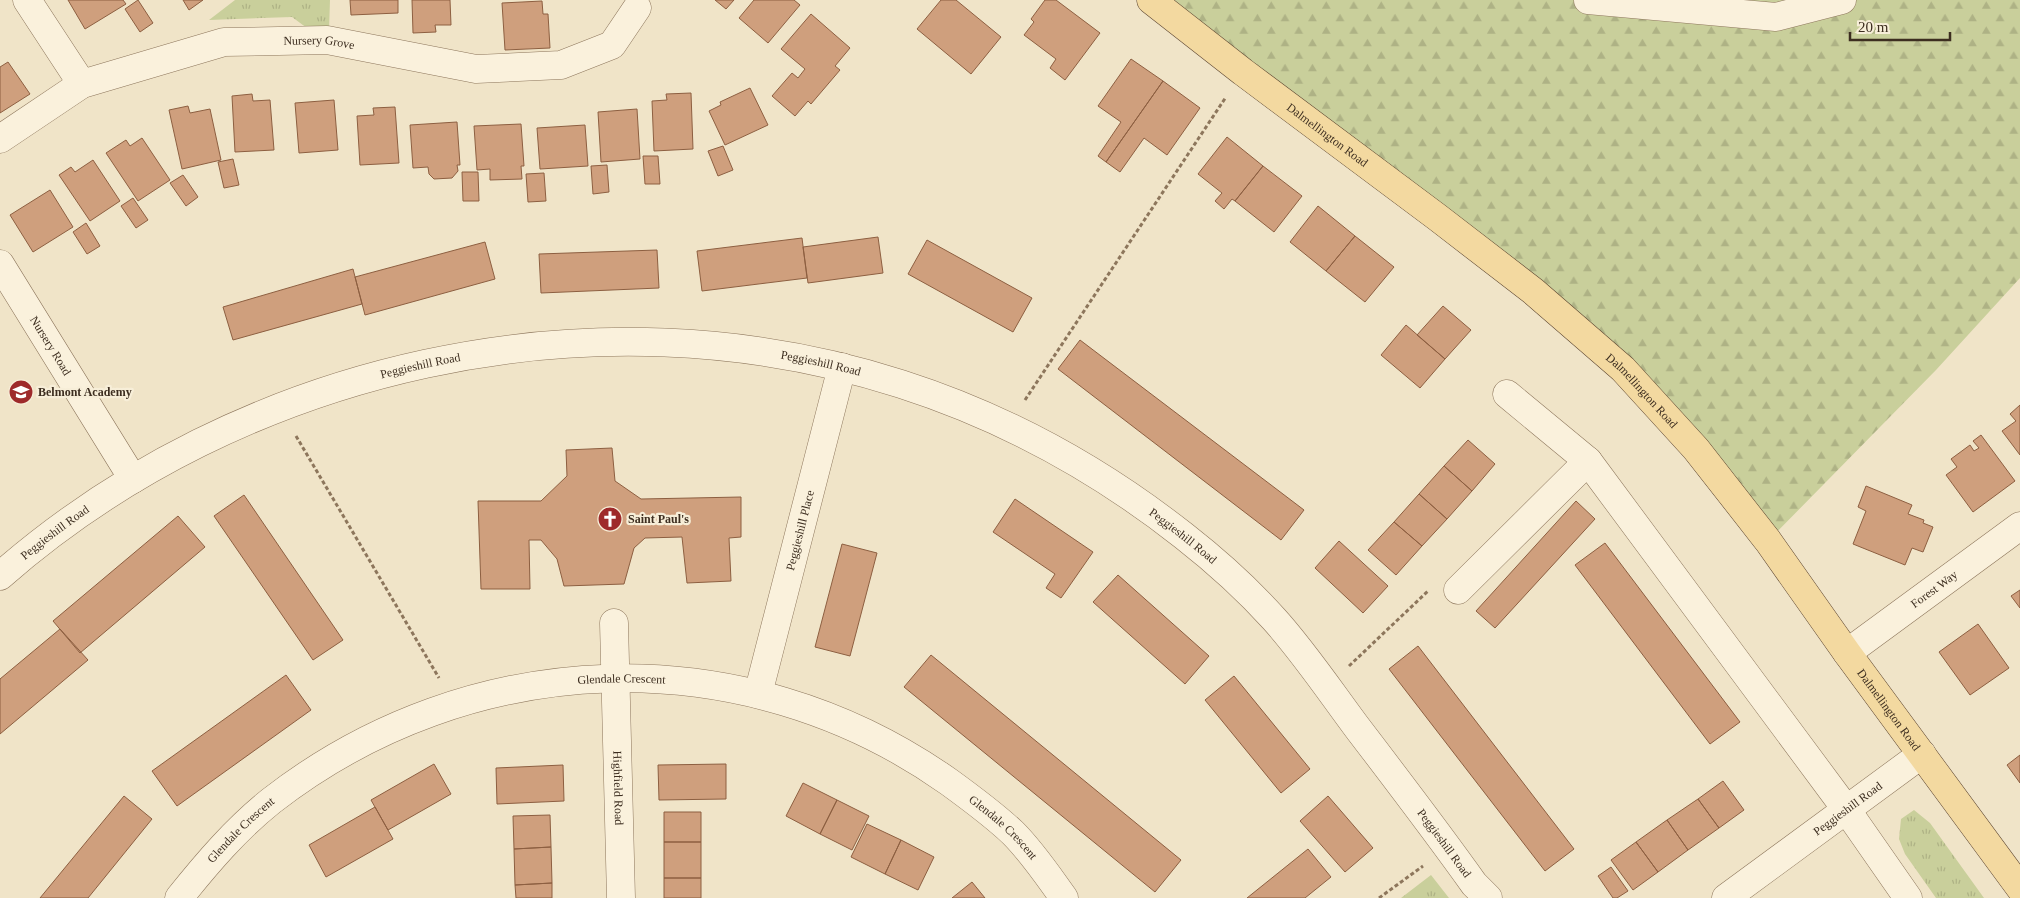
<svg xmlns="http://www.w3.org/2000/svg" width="2020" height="898" font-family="'Times New Roman',serif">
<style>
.grass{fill:url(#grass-tufts)}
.forest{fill:url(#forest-firs)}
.building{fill:#cf9f7d;stroke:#8d5f41}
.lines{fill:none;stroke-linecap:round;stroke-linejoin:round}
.minor-casing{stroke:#8d765c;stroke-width:29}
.major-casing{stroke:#5b4430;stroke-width:29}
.path{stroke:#8d765c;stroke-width:3;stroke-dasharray:4 2.5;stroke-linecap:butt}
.minor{stroke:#faf1dc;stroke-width:28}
.major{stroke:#f3d9a0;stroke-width:28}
.labels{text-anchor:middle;stroke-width:4.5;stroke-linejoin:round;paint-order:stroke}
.street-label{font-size:12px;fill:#3d2e20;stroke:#f7eed8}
.poi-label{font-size:12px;font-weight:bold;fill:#3d2e20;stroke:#f7eed8;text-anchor:start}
</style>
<defs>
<pattern id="grass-tufts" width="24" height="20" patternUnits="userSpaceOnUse" patternTransform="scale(1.25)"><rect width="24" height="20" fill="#c9cf9b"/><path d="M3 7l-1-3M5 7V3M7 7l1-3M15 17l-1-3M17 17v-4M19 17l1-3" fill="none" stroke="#aeb285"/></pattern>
<pattern id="forest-firs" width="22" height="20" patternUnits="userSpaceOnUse" patternTransform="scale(1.25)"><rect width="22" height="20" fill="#c9cf9b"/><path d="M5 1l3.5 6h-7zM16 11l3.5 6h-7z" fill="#aeb285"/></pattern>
</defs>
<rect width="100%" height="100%" fill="#f0e4c8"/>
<path class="grass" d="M 235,0 L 330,0 L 329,31 L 311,31 L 292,17 L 209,20 Z
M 1914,810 L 1930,823 L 1984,898 L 1936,898 L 1905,854 L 1899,839 L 1901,819 Z
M 1431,875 L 1449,898 L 1401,898 Z"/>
<path class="forest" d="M 1160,0 L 2020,0 L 2020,278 L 1936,370 L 1768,541 L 1623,369 Z"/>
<path class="building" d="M 68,0 L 123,0 L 126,4 L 85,29 Z
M 138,0 L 153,23 L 140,32 L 125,9 Z
M 183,0 L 203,0 L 189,10 Z
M 350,0 L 398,0 L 398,13 L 351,15 Z
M 412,0 L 450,0 L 451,25 L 435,25 L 436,32 L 413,33 Z
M 715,0 L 734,0 L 726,9 Z
M 754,0 L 794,0 L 800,5 L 768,43 L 739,18 Z
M 941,0 L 956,0 L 1001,37 L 971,74 L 917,29 Z
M 1045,0 L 1056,0 L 1100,33 L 1065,80 L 1050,68 L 1056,59 L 1024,35 L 1034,22 L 1031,19 Z
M 542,1 L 543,14 L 548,14 L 550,48 L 505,50 L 502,3 Z
M 811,14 L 850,48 L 835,66 L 840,70 L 811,104 L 808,101 L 795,116 L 772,96 L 792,73 L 798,78 L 805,69 L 781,49 Z
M 1131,59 L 1163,81 L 1106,162 L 1098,156 L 1121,122 L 1098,106 Z
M 8,62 L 30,94 L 0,113 L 0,67 Z
M 1163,81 L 1200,108 L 1167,155 L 1144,138 L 1120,172 L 1106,162 Z
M 750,88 L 768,125 L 725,145 L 709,111 L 721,105 L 720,102 Z
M 691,93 L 693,149 L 654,151 L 652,101 L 667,100 L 666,94 Z
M 252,94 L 253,101 L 270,100 L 274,150 L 235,152 L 232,96 Z
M 334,100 L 338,150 L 299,153 L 295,103 Z
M 188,106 L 190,113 L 210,109 L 221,160 L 182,169 L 169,110 Z
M 395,107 L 399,163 L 360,165 L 357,116 L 374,115 L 373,108 Z
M 637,109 L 640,159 L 601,162 L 598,112 Z
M 457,122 L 460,165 L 457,165 L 458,171 L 452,178 L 434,179 L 429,174 L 428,167 L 413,168 L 410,125 Z
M 521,124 L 524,166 L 521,166 L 522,179 L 490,180 L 490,169 L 477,170 L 474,126 Z
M 585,125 L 588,166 L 540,169 L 537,128 Z
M 1227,137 L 1263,166 L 1235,201 L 1232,199 L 1224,209 L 1215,201 L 1222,193 L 1198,174 Z
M 142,138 L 170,180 L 138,201 L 106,153 L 126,140 L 130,146 Z
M 723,146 L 733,170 L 718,176 L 708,151 Z
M 643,156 L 658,156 L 660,184 L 645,184 Z
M 233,159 L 239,185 L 224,188 L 218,162 Z
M 93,160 L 120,201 L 90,221 L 59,175 L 71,167 L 75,172 Z
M 607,165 L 609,192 L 593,194 L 591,166 Z
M 1263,166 L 1302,196 L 1274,232 L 1235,201 Z
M 462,172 L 478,172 L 479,201 L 463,201 Z
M 544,173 L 546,201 L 528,202 L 526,174 Z
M 183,175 L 198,197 L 186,206 L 170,183 Z
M 50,190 L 73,227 L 33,252 L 10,215 Z
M 133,198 L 148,220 L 136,228 L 121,206 Z
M 1318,206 L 1355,236 L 1326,271 L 1290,242 Z
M 86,223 L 100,246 L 87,254 L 73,232 Z
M 1355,236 L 1394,267 L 1365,302 L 1326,271 Z
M 878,237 L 883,273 L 808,283 L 803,247 Z
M 802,238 L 807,278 L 702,291 L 697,251 Z
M 927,240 L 1032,298 L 1013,332 L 908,274 Z
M 485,242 L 495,279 L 365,315 L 355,277 Z
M 657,250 L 659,288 L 541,293 L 539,254 Z
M 353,269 L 362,304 L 233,340 L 223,307 Z
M 1443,306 L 1471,330 L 1445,359 L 1417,335 Z
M 1406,325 L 1445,359 L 1420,388 L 1381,355 Z
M 1080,340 L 1304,510 L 1281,540 L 1058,369 Z
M 2020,405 L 2020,455 L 2002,431 L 2016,421 L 2010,414 Z
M 1981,435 L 2015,481 L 1973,512 L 1946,475 L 1957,467 L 1951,459 L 1970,445 L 1974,451 L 1979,448 L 1973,441 Z
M 1468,440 L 1495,464 L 1472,491 L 1444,466 Z
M 612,448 L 615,481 L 641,499 L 741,497 L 741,537 L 729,538 L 731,581 L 687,583 L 682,537 L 645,538 L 634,548 L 624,584 L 564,586 L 557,559 L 541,540 L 529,540 L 530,589 L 481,589 L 478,501 L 541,501 L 567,476 L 566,450 Z
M 1444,466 L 1472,491 L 1447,519 L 1419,494 Z
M 1866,486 L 1912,505 L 1908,514 L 1924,520 L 1923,523 L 1933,527 L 1923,552 L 1912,548 L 1905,565 L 1853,544 L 1866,511 L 1858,507 Z
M 1419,494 L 1447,519 L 1422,546 L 1394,522 Z
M 244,495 L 343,640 L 313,660 L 214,516 Z
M 1015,499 L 1093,552 L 1061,598 L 1046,588 L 1055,574 L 993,532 Z
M 1576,501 L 1595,519 L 1495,628 L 1476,611 Z
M 178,516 L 205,547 L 80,653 L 53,621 Z
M 1394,522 L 1422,546 L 1396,575 L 1368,550 Z
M 1339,541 L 1388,586 L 1363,613 L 1315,568 Z
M 1605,543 L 1740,722 L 1710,744 L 1575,565 Z
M 842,544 L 877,553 L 850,656 L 815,647 Z
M 1118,575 L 1209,656 L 1185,684 L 1093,602 Z
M 2020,590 L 2020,608 L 2011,596 Z
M 1978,624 L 2009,668 L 1970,695 L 1939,652 Z
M 60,629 L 88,660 L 0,734 L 0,679 Z
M 1418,646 L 1574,849 L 1545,871 L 1389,669 Z
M 931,655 L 1181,860 L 1155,892 L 904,687 Z
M 286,675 L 311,710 L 177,806 L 152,771 Z
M 1234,676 L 1310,769 L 1281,793 L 1205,700 Z
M 2020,755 L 2020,783 L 2007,765 Z
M 434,764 L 451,794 L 388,830 L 371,800 Z
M 726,764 L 726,799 L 659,800 L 658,765 Z
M 563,765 L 564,801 L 497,804 L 496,768 Z
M 1723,781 L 1744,810 L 1719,828 L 1698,799 Z
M 803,783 L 837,800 L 820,834 L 786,816 Z
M 124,796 L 152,819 L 88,898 L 40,898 Z
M 1328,796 L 1373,848 L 1345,872 L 1300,821 Z
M 1698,799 L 1719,828 L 1688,850 L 1667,820 Z
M 837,800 L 869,816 L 852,850 L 820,834 Z
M 375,807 L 393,839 L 326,877 L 309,845 Z
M 664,812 L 701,812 L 701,842 L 664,842 Z
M 550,815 L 551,847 L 514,849 L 513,816 Z
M 1667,820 L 1688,850 L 1658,872 L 1636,842 Z
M 867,824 L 901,840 L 885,874 L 851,857 Z
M 901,840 L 934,857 L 918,890 L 885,874 Z
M 664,842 L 701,842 L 701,878 L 664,878 Z
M 1636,842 L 1658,872 L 1633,890 L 1611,860 Z
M 551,847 L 552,883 L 515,885 L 514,849 Z
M 1308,849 L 1331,877 L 1305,898 L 1247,898 Z
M 1611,867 L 1628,891 L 1617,898 L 1613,898 L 1598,876 Z
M 664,878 L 701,878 L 701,898 L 664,898 Z
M 972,882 L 985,898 L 952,898 Z
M 552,883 L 552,898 L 516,898 L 515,885 Z"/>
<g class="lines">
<defs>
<g id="minor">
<path d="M 27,0 L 82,84"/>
<path d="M 1588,0 L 1776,17 L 1842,0"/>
<path id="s1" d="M 0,139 L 82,84 L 224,42 L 327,40 L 476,69 L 561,65 L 612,45 L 637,8"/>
<path id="s2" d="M 0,264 L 133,479"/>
<path d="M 1507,394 L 1588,461 L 1846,809 L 1908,898"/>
<path id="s3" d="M 0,576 C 240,365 595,285 901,384 C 1004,417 1099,469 1184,536 C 1216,561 1247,589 1274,619 C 1304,652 1332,694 1359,730 C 1398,781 1437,832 1474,884 L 1488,898"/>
<path d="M 1458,590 L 1588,461"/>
<path id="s4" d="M 614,623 L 621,898"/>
<path id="s5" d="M 1847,653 L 2020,526"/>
<path id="s6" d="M 758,694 L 842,367"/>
<path id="s7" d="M 179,898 C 207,863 236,829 271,801 C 470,646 743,636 949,782 C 971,798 993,814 1013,833 C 1033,853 1048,876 1064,898"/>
<path id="s8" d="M 1726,898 L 1922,754"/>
</g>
<g id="major">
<path id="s9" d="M 1151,0 L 1243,72 L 1437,217 L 1533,291 L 1623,369 L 1696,449 L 1768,541 L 1847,653 L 2020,888"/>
</g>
</defs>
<use href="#minor" class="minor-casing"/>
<use href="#major" class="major-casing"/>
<path class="path" d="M 1025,400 L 1226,97
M 296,436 L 439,678
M 1349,666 L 1428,591
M 1379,898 L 1423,866"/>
<use href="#minor" class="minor"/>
<use href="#major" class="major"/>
</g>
<defs>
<symbol id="school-disc" viewBox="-11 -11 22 22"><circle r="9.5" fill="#9e2a2b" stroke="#f7eed8"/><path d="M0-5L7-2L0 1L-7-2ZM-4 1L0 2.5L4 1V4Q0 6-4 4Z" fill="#fff"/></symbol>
<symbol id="church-disc" viewBox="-11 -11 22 22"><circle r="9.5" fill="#9e2a2b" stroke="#f7eed8"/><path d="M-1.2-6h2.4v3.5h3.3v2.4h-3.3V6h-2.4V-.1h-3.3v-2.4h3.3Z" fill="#fff"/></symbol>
</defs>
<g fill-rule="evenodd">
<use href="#school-disc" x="7" y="378" width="28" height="28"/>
<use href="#church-disc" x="596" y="505" width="28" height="28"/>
</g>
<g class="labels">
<g class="street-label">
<text dy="4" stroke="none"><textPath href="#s1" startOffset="342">Nursery Grove</textPath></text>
<text dy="4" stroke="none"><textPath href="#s9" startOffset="222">Dalmellington Road</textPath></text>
<text dy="4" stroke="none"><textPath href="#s2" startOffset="96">Nursery Road</textPath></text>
<text dy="4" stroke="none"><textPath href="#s3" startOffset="879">Peggieshill Road</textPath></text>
<text dy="4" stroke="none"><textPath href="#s3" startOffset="475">Peggieshill Road</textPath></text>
<text dy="4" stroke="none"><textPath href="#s9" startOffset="628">Dalmellington Road</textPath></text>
<text dy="4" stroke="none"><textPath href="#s6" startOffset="169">Peggieshill Place</textPath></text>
<text dy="4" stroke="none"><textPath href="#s3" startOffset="70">Peggieshill Road</textPath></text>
<text dy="4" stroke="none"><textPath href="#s3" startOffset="1284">Peggieshill Road</textPath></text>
<text dy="4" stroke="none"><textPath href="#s5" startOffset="108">Forest Way</textPath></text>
<text dy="4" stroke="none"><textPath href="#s7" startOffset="512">Glendale Crescent</textPath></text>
<text dy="4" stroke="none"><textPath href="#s9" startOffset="1032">Dalmellington Road</textPath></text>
<text dy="4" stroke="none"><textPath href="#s4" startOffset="165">Highfield Road</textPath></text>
<text dy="4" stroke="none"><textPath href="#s8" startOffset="151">Peggieshill Road</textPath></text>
<text dy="4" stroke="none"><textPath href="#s7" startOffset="932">Glendale Crescent</textPath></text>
<text dy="4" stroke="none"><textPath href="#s7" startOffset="92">Glendale Crescent</textPath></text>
<text dy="4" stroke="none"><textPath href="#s3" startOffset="1689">Peggieshill Road</textPath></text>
</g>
<g class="poi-label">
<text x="38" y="396">Belmont Academy</text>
<text x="628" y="523">Saint Paul's</text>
</g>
</g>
<path d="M1850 32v8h100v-8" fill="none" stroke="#3d2e20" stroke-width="2.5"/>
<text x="1858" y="32" font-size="15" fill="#3d2e20" stroke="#f7eed8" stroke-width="4" paint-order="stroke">20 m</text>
</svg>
